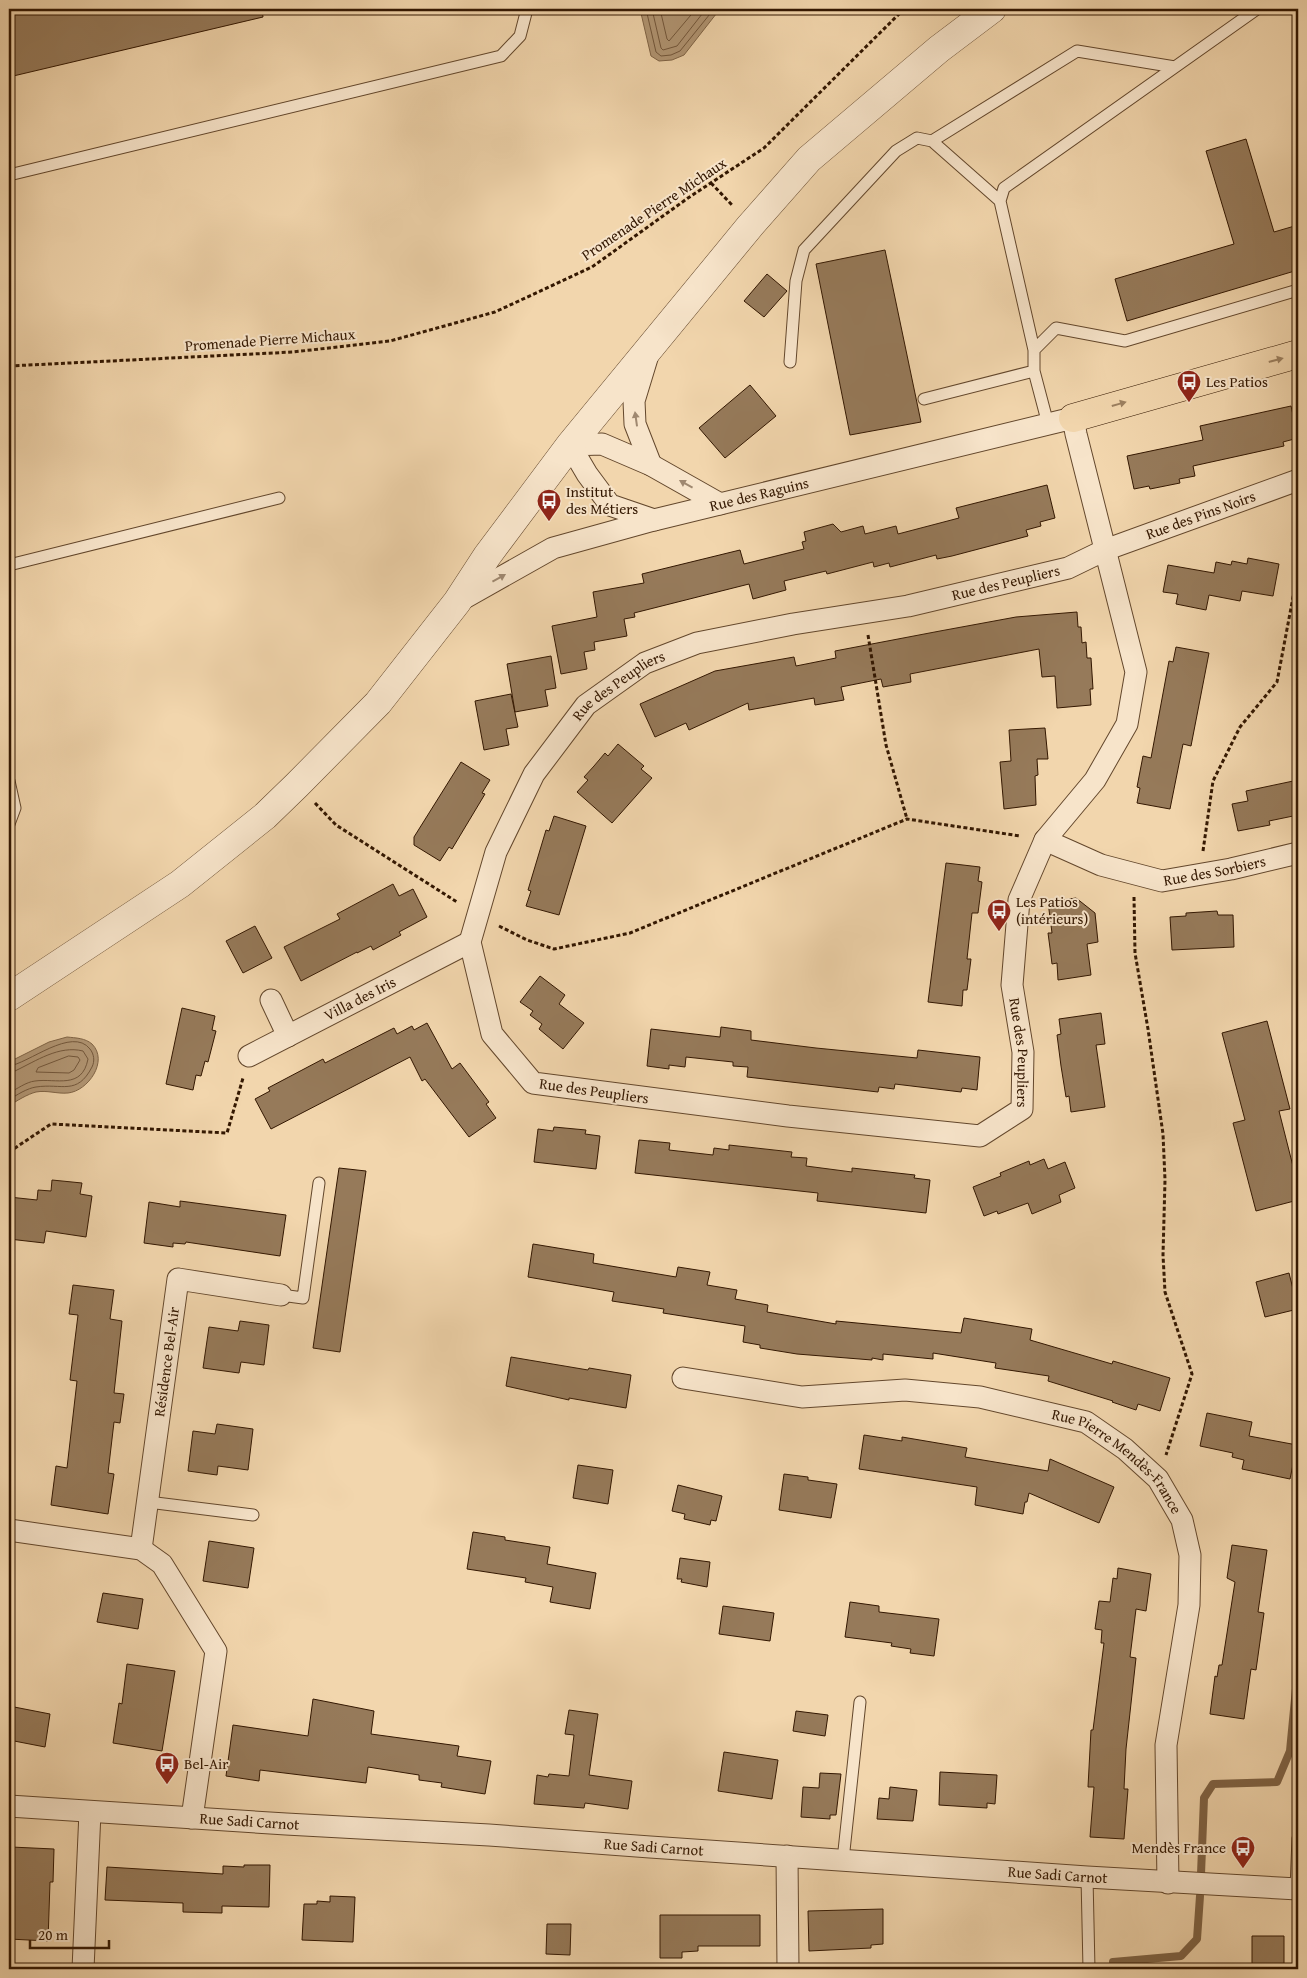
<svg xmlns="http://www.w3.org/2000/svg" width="1307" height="1978" font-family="'Gentium Book Plus',serif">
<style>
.water{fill:#b19573;stroke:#7f6345}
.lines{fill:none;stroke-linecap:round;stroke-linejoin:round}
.shore{stroke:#72563a;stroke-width:1}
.stream{stroke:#7f6345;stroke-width:8}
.building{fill:#967a5a;stroke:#331701}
.service-casing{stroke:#63472c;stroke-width:13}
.minor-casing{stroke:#63472c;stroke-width:23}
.tertiary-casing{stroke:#63472c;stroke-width:29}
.primary-casing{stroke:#331701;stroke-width:29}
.path{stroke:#331701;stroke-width:3;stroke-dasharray:4 2.5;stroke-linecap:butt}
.service{stroke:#f7e4ca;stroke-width:11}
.minor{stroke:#f7e4ca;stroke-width:21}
.tertiary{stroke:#f7e4ca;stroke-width:28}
.primary{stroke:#f2d6ad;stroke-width:28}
.oneway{fill:#9c8060}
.oneway2{fill:#9f8870}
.labels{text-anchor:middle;stroke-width:4;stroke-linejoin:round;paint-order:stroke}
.street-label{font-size:15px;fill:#331701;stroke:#f7e4ca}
.poi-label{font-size:15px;fill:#331701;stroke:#f7e4ca;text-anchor:start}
</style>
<rect width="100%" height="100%" fill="#f2d6ad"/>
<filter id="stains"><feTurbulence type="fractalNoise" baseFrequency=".004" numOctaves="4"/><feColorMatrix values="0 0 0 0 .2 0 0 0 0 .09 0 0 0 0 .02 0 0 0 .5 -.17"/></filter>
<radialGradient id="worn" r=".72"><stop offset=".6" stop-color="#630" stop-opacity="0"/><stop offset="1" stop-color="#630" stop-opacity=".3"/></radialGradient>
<path class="water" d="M 640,9 L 720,9 L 684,55 L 672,60 L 659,61 L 651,56 Z
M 67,1037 C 76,1038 85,1038 92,1044 C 109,1061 88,1091 68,1093 C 57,1094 47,1090 36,1092 C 28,1094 16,1101 9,1106 L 9,1062 L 49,1042 Z"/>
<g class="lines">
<path class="shore" d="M 646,9 L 656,52 L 661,56 L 671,55 L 680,51 L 714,9
M 652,9 L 661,48 L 663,50 L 677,46 L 706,9
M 660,9 L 667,39 L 669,41 L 696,9
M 69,1056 L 78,1057 L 80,1060 L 74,1070 L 69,1073 L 36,1072 L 38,1068 Z
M 9,1066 C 28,1064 72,1026 90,1049 C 94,1054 95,1061 92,1067 C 77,1096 62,1083 36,1087 C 28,1088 16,1095 9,1100
M 9,1072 L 15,1071 C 36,1061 59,1045 83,1051 L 88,1059 C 82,1090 56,1078 35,1081 C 26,1082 17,1089 9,1093"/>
<path class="stream" d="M 1201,1874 L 1204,1798 L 1213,1784 L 1277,1782 L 1290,1751 L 1298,1668
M 1113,1962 L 1181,1956 L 1197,1939 L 1200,1896"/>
</g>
<path class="building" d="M 9,9 L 262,9 L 263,17 L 9,77 Z
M 1246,139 L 1274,232 L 1298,225 L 1298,270 L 1127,321 L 1115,279 L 1234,244 L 1206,151 Z
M 885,250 L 921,422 L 850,435 L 816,264 Z
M 767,274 L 787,291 L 764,317 L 744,301 Z
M 750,385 L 776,416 L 725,458 L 699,428 Z
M 1291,406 L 1298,438 L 1283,442 L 1284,446 L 1193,466 L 1195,476 L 1179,479 L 1180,483 L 1150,489 L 1149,486 L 1134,489 L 1127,456 L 1203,440 L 1200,426 Z
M 1047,485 L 1055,518 L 1040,522 L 1041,526 L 1026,530 L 1028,536 L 952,556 L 937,559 L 936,555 L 890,567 L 889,563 L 874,567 L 873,562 L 827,574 L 826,571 L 784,581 L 786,590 L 753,599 L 749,584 L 634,613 L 635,617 L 624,619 L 627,636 L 594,642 L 595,650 L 584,652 L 587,669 L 561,674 L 552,626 L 597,617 L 593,592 L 644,583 L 642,574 L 740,550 L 744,564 L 804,549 L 802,542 L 806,541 L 804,532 L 833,524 L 841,532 L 863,526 L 865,534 L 896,526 L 898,534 L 959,518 L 956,508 Z
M 1248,558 L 1279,564 L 1273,596 L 1242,591 L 1240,601 L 1209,595 L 1206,610 L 1176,604 L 1178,594 L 1163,592 L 1168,565 L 1214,573 L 1216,562 L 1231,565 L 1232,561 L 1247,564 Z
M 1077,612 L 1078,627 L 1081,627 L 1082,643 L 1086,642 L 1087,658 L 1091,658 L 1093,689 L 1090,689 L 1091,705 L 1057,708 L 1055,676 L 1042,677 L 1039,649 L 910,674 L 911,682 L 883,687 L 881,679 L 841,687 L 844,700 L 815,705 L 814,698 L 749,710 L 748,703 L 689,730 L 686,723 L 655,737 L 640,704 L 715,671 L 794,657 L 796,666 L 836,658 L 835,651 L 940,631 L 1016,617 Z
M 1176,647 L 1209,653 L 1191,746 L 1183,744 L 1170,809 L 1137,803 L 1140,788 L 1137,787 L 1143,756 L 1151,758 L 1169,661 L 1173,662 Z
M 551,656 L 556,688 L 545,690 L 548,706 L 515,712 L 507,664 Z
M 511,694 L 518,727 L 506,729 L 509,745 L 484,750 L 475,701 Z
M 1045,728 L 1048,759 L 1037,759 L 1038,775 L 1035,776 L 1036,805 L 1004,809 L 1000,762 L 1011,761 L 1009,730 Z
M 618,744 L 644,766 L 641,769 L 652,778 L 612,823 L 577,792 L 588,780 L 584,777 L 594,766 L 605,753 L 608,756 Z
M 461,762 L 490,780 L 482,793 L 485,794 L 452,849 L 449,847 L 440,861 L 414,845 L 414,837 Z
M 1298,780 L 1298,815 L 1269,821 L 1270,825 L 1238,831 L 1232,804 L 1248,801 L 1246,791 Z
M 554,816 L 586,826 L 559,915 L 526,906 L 531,891 L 528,890 L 546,830 L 549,831 Z
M 946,863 L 980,867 L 978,881 L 982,882 L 978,913 L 972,913 L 967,959 L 971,959 L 967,990 L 963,990 L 962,1006 L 928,1002 Z
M 393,884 L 399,896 L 413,889 L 427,917 L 399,932 L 401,935 L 373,950 L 371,946 L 357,953 L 357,952 L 301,981 L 284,947 L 340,919 L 337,914 Z
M 1076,898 L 1095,913 L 1098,942 L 1087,944 L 1091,975 L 1058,980 L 1057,963 L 1052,964 L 1050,948 L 1048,933 L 1052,933 L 1048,902 Z
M 1217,911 L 1218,915 L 1233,915 L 1234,947 L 1172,950 L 1170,917 L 1186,916 L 1186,913 Z
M 255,926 L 272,958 L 243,973 L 226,941 Z
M 540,976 L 565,995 L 559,1004 L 584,1023 L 563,1049 L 539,1029 L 542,1024 L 530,1015 L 533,1011 L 520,1002 Z
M 182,1008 L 215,1016 L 212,1030 L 216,1031 L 208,1062 L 205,1061 L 201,1076 L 196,1075 L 193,1090 L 166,1084 Z
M 1101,1013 L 1105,1044 L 1096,1045 L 1105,1107 L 1071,1112 L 1069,1096 L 1066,1097 L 1061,1066 L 1057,1035 L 1061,1034 L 1059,1019 Z
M 1267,1021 L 1290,1109 L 1279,1111 L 1298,1186 L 1298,1200 L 1256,1211 L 1233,1123 L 1245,1120 L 1222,1033 Z
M 427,1023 L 452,1069 L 460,1063 L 489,1102 L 486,1104 L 496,1118 L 469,1137 L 425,1079 L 422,1081 L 410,1057 L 271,1129 L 255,1099 L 270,1091 L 268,1088 L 323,1059 L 325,1063 L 394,1028 L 397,1034 L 412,1026 L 414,1030 Z
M 721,1027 L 751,1031 L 751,1040 L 816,1048 L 917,1058 L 918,1050 L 980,1057 L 977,1090 L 962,1088 L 961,1092 L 895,1084 L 894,1089 L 879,1087 L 878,1092 L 747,1077 L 748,1067 L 733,1066 L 733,1062 L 686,1057 L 685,1067 L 669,1065 L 669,1069 L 647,1066 L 651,1029 L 720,1037 Z
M 554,1127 L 586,1130 L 585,1134 L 600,1136 L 596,1169 L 534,1162 L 538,1129 L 553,1131 Z
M 639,1140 L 670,1143 L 669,1150 L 713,1155 L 714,1148 L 729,1150 L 729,1145 L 792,1152 L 791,1157 L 807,1158 L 806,1166 L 852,1172 L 852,1168 L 915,1175 L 914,1178 L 930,1180 L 926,1213 L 817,1201 L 818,1193 L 635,1173 Z
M 1044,1159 L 1048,1169 L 1065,1162 L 1075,1188 L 1059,1195 L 1061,1202 L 1032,1214 L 1028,1203 L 998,1214 L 997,1211 L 984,1216 L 973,1187 L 1001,1176 L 1000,1173 L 1029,1161 L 1030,1165 Z
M 339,1168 L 366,1171 L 340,1352 L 313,1348 Z
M 52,1180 L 82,1183 L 80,1194 L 92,1196 L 86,1237 L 46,1231 L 44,1243 L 9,1239 L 9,1197 L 37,1200 L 38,1190 L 51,1191 Z
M 180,1201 L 286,1215 L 280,1256 L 186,1242 L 185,1244 L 173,1243 L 173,1247 L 144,1243 L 149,1202 L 180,1207 Z
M 533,1244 L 594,1254 L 593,1263 L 676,1277 L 678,1267 L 710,1272 L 707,1285 L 737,1290 L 735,1299 L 768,1305 L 767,1312 L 836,1324 L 836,1321 L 961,1333 L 964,1318 L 1032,1329 L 1030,1340 L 1112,1364 L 1113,1361 L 1170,1378 L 1160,1411 L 1138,1404 L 1136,1410 L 1112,1402 L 1113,1401 L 1048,1381 L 1049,1376 L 995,1368 L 996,1363 L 933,1353 L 933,1359 L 883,1354 L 883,1360 L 872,1358 L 872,1360 L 797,1354 L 760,1348 L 760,1345 L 743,1342 L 745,1326 L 663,1313 L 664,1309 L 612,1301 L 614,1292 L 528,1277 Z
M 1289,1273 L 1298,1309 L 1265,1317 L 1256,1282 Z
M 73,1285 L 114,1290 L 110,1319 L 122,1321 L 114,1393 L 124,1394 L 120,1423 L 114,1422 L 108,1473 L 114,1474 L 108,1514 L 51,1505 L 56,1466 L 67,1468 L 77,1381 L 70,1380 L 78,1315 L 69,1314 Z
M 240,1321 L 269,1325 L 264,1365 L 241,1362 L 239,1373 L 203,1368 L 209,1327 L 238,1331 Z
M 511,1357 L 588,1370 L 589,1368 L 631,1375 L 626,1408 L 569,1398 L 569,1400 L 506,1386 Z
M 1207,1413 L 1252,1422 L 1249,1436 L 1297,1445 L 1290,1479 L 1242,1469 L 1244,1460 L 1232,1457 L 1233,1453 L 1200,1446 Z
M 217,1424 L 253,1429 L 248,1470 L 218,1466 L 217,1475 L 188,1471 L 193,1431 L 215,1434 Z
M 864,1435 L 902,1441 L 902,1437 L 967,1448 L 965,1457 L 1048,1471 L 1050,1459 L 1114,1487 L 1099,1523 L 1029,1493 L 1027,1502 L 1025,1502 L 1023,1514 L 975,1505 L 977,1487 L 859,1469 Z
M 578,1465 L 613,1470 L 608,1504 L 573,1498 Z
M 784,1474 L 808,1477 L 808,1480 L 837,1484 L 831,1518 L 779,1510 Z
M 678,1485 L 722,1496 L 716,1521 L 711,1520 L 710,1525 L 684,1519 L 685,1514 L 672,1511 Z
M 473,1532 L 505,1537 L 505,1540 L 550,1547 L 547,1564 L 596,1573 L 590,1609 L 550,1602 L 553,1587 L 525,1582 L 526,1578 L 467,1569 Z
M 209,1541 L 254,1548 L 248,1588 L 203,1581 Z
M 1232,1545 L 1267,1550 L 1258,1612 L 1264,1613 L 1256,1670 L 1251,1669 L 1244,1719 L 1210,1714 L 1215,1676 L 1217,1677 L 1219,1665 L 1222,1665 L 1235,1582 L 1227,1578 Z
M 680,1558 L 710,1562 L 707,1587 L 681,1582 L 682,1579 L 677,1579 Z
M 1118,1568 L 1151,1574 L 1146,1611 L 1136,1609 L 1130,1657 L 1136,1658 L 1126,1749 L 1124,1789 L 1128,1789 L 1124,1839 L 1090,1837 L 1094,1787 L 1088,1787 L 1091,1730 L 1093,1730 L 1104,1643 L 1101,1643 L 1102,1630 L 1095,1629 L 1099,1601 L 1110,1602 L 1113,1578 L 1117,1579 Z
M 103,1593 L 143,1599 L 138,1629 L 97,1622 Z
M 850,1602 L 879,1606 L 879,1612 L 939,1619 L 934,1656 L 910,1653 L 911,1649 L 891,1646 L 892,1643 L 845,1637 Z
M 723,1606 L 774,1613 L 770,1641 L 719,1634 Z
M 127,1664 L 175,1671 L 162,1751 L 113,1743 L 119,1703 L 122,1704 Z
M 313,1699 L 374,1711 L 371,1734 L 459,1746 L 457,1756 L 491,1761 L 485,1794 L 441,1787 L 442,1783 L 419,1780 L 419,1775 L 368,1767 L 366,1783 L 260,1770 L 259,1781 L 226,1776 L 233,1725 L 308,1736 Z
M 9,1706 L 50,1714 L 45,1747 L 9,1740 Z
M 569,1710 L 598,1714 L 589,1775 L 632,1781 L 628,1809 L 585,1803 L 584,1808 L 534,1804 L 537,1775 L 548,1777 L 549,1774 L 569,1776 L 574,1735 L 565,1734 Z
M 796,1711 L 828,1715 L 825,1736 L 793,1731 Z
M 724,1752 L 778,1760 L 772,1799 L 718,1791 Z
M 940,1772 L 997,1775 L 995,1804 L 987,1803 L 987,1808 L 939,1805 Z
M 820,1773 L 841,1774 L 836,1815 L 830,1815 L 830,1819 L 801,1817 L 803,1787 L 819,1788 Z
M 890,1787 L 917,1790 L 913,1821 L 877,1819 L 879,1798 L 889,1799 Z
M 11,1847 L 54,1849 L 53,1882 L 50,1882 L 48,1941 L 9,1939 Z
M 244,1865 L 270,1865 L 269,1907 L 222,1906 L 222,1913 L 183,1912 L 183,1903 L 105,1900 L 107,1867 L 223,1874 L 223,1866 L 244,1867 Z
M 330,1896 L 355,1897 L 353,1942 L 302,1940 L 304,1904 L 317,1904 L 317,1901 L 330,1902 Z
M 883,1909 L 883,1944 L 871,1945 L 871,1948 L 809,1951 L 808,1911 Z
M 660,1915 L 760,1915 L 760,1946 L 698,1946 L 698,1951 L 682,1952 L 682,1958 L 660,1958 Z
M 547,1924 L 571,1924 L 570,1955 L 546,1954 Z
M 1252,1936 L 1284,1936 L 1284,1969 L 1252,1969 Z"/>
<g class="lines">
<defs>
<path id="service" d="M 932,141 L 1077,51 L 1175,67
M 9,175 L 501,56 L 520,36 L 527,9
M 1034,350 L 1000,201 L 1004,188 L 1257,9
M 790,362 L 796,281 L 804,250 L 896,151 L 917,138 L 932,141 L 1000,201
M 924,399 L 1034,371
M 1048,424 L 1034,371 L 1034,350 L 1056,328 L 1125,341 L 1298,290
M 9,565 L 279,498
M 9,781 L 15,808 L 9,824
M 281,1295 L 303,1298 L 319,1183
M 148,1502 L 253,1515
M 843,1860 L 860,1702
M 1087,1877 L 1089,1969
M 1296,1889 L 1298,1838"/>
<g id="minor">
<path d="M 648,355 L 634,401 L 635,424 L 651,465"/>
<path d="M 654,520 L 610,505 L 587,474 L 570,445 L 602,444 L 651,465 L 720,504"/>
<path id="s1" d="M 459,601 L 553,548 L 654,520 L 1073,418 L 1076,434 L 1136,672 L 1127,724 L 1095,780 L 1045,840 L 1019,900 L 1012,985 L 1023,1052 L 1022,1109 L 980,1136 L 788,1116 L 533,1083 L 492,1034 L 470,942 L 496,852 L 534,774 L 586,705 L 645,663 L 697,643 L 793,624 L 908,606 L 1068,568 L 1105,550 L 1298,480"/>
<path id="s2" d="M 1045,840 L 1101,865 L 1162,881 L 1231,869 L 1298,853"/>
<path d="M 271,1000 L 288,1036"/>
<path id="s3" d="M 249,1056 L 470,942"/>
<path id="s4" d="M 683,1378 L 802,1397 L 905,1390 L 980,1397 L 1086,1422 L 1125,1449 L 1158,1479 L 1182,1520 L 1190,1555 L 1189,1605 L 1166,1745 L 1168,1883"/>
<path d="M 9,1530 L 141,1549 L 162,1564 L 216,1651 L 192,1818"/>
<path id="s5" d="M 141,1549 L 178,1279 L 281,1295"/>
<path id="s6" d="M 9,1806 L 286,1824 L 489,1835 L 650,1847 L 1087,1877 L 1298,1889"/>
<path d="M 787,1856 L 788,1969"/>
<path d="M 83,1969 L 90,1812"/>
</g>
<path id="tertiary" d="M 9,997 L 180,884 L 265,816 L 297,785 L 378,703 L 457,602 L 487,556 L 570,445 L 750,226 L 809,159 L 939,49 L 992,9"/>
<path id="primary" d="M 1073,418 L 1298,354"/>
</defs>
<use href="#service" class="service-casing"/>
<use href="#minor" class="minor-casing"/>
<use href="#tertiary" class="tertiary-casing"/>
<use href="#primary" class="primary-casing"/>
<path class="path" d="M 711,183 L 733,206
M 9,366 L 293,352 L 390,341 L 495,312 L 592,267 L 688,198 L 764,148 L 904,9
M 868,635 L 886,745 L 907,819
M 315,803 L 336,825 L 457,902
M 1203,851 L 1213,781 L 1240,727 L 1277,682 L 1298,571
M 1134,897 L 1135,953 L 1148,1029 L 1163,1134 L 1165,1180 L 1163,1255 L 1165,1292 L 1192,1374 L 1166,1455
M 499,926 L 527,940 L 554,949 L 630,933 L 907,819 L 1020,836
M 9,1152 L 51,1124 L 227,1133 L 243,1078"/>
<use href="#service" class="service"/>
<use href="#minor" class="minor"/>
<use href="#tertiary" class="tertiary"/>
<use href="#primary" class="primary"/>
</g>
<defs><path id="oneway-solid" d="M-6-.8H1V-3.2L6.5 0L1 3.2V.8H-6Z" transform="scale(1.25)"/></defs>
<g class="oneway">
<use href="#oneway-solid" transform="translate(1276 360) rotate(-15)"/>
<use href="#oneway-solid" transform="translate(1119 404) rotate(-16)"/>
</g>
<g class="oneway2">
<use href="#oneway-solid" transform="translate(636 419) rotate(-98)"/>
<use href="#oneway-solid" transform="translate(686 484) rotate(-151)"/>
<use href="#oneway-solid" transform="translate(499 578) rotate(-29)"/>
</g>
<defs>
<symbol id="bus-pin" viewBox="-11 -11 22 30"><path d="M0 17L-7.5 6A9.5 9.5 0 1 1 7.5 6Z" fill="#8f2418" stroke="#f7e4ca"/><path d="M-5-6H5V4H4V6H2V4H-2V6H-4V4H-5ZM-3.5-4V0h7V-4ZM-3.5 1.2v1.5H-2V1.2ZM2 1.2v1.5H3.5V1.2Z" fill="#fff"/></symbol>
</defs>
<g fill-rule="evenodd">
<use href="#bus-pin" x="1175" y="368" width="28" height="38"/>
<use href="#bus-pin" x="535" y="487" width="28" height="38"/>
<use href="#bus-pin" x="985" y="897" width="28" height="38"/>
<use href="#bus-pin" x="153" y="1750" width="28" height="38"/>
<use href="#bus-pin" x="1229" y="1834" width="28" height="38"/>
</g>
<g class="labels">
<g class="street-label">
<text transform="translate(654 209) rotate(-34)" y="5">Promenade Pierre Michaux</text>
<text transform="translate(270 340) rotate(-4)" y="5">Promenade Pierre Michaux</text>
<text dy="5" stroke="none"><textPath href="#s1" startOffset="321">Rue des Raguins</textPath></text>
<text dy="5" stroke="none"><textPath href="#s1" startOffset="2952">Rue des Pins Noirs</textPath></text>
<text dy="5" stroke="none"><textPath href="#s1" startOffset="2745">Rue des Peupliers</textPath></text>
<text dy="5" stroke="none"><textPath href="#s1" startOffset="2340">Rue des Peupliers</textPath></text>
<text dy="5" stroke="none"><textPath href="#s2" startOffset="178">Rue des Sorbiers</textPath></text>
<text dy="5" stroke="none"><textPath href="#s3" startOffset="125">Villa des Iris</textPath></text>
<text dy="5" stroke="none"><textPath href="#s1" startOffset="1320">Rue des Peupliers</textPath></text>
<text transform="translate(594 1091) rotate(8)" y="5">Rue des Peupliers</text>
<text dy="5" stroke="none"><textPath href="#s5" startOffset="189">Résidence Bel-Air</textPath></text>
<text dy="5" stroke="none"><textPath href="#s4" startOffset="456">Rue Pierre Mendès-France</textPath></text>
<text dy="5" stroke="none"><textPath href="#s6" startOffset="241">Rue Sadi Carnot</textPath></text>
<text dy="5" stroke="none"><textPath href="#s6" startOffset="646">Rue Sadi Carnot</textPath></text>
<text dy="5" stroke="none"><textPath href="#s6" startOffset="1051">Rue Sadi Carnot</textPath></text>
</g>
<g class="poi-label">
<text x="1206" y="387">Les Patios</text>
<text x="566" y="497">Institut<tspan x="566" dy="17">des Métiers</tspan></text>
<text x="1016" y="907">Les Patios<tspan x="1016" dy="17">(intérieurs)</tspan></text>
<text x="184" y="1769">Bel-Air</text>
<text x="1226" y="1853" text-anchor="end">Mendès France</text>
</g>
</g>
<rect width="1307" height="1978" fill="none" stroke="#f2d6ad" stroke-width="30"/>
<rect x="10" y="10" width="1287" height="1958" fill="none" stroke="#331701" stroke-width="2.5"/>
<rect x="15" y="15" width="1277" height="1948" fill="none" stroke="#331701"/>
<path d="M30 1940v8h79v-8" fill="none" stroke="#331701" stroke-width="2.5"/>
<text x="38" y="1940" font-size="15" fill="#331701" stroke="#f7e4ca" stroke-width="4" paint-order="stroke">20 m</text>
<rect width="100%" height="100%" filter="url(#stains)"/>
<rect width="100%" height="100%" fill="url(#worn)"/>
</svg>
